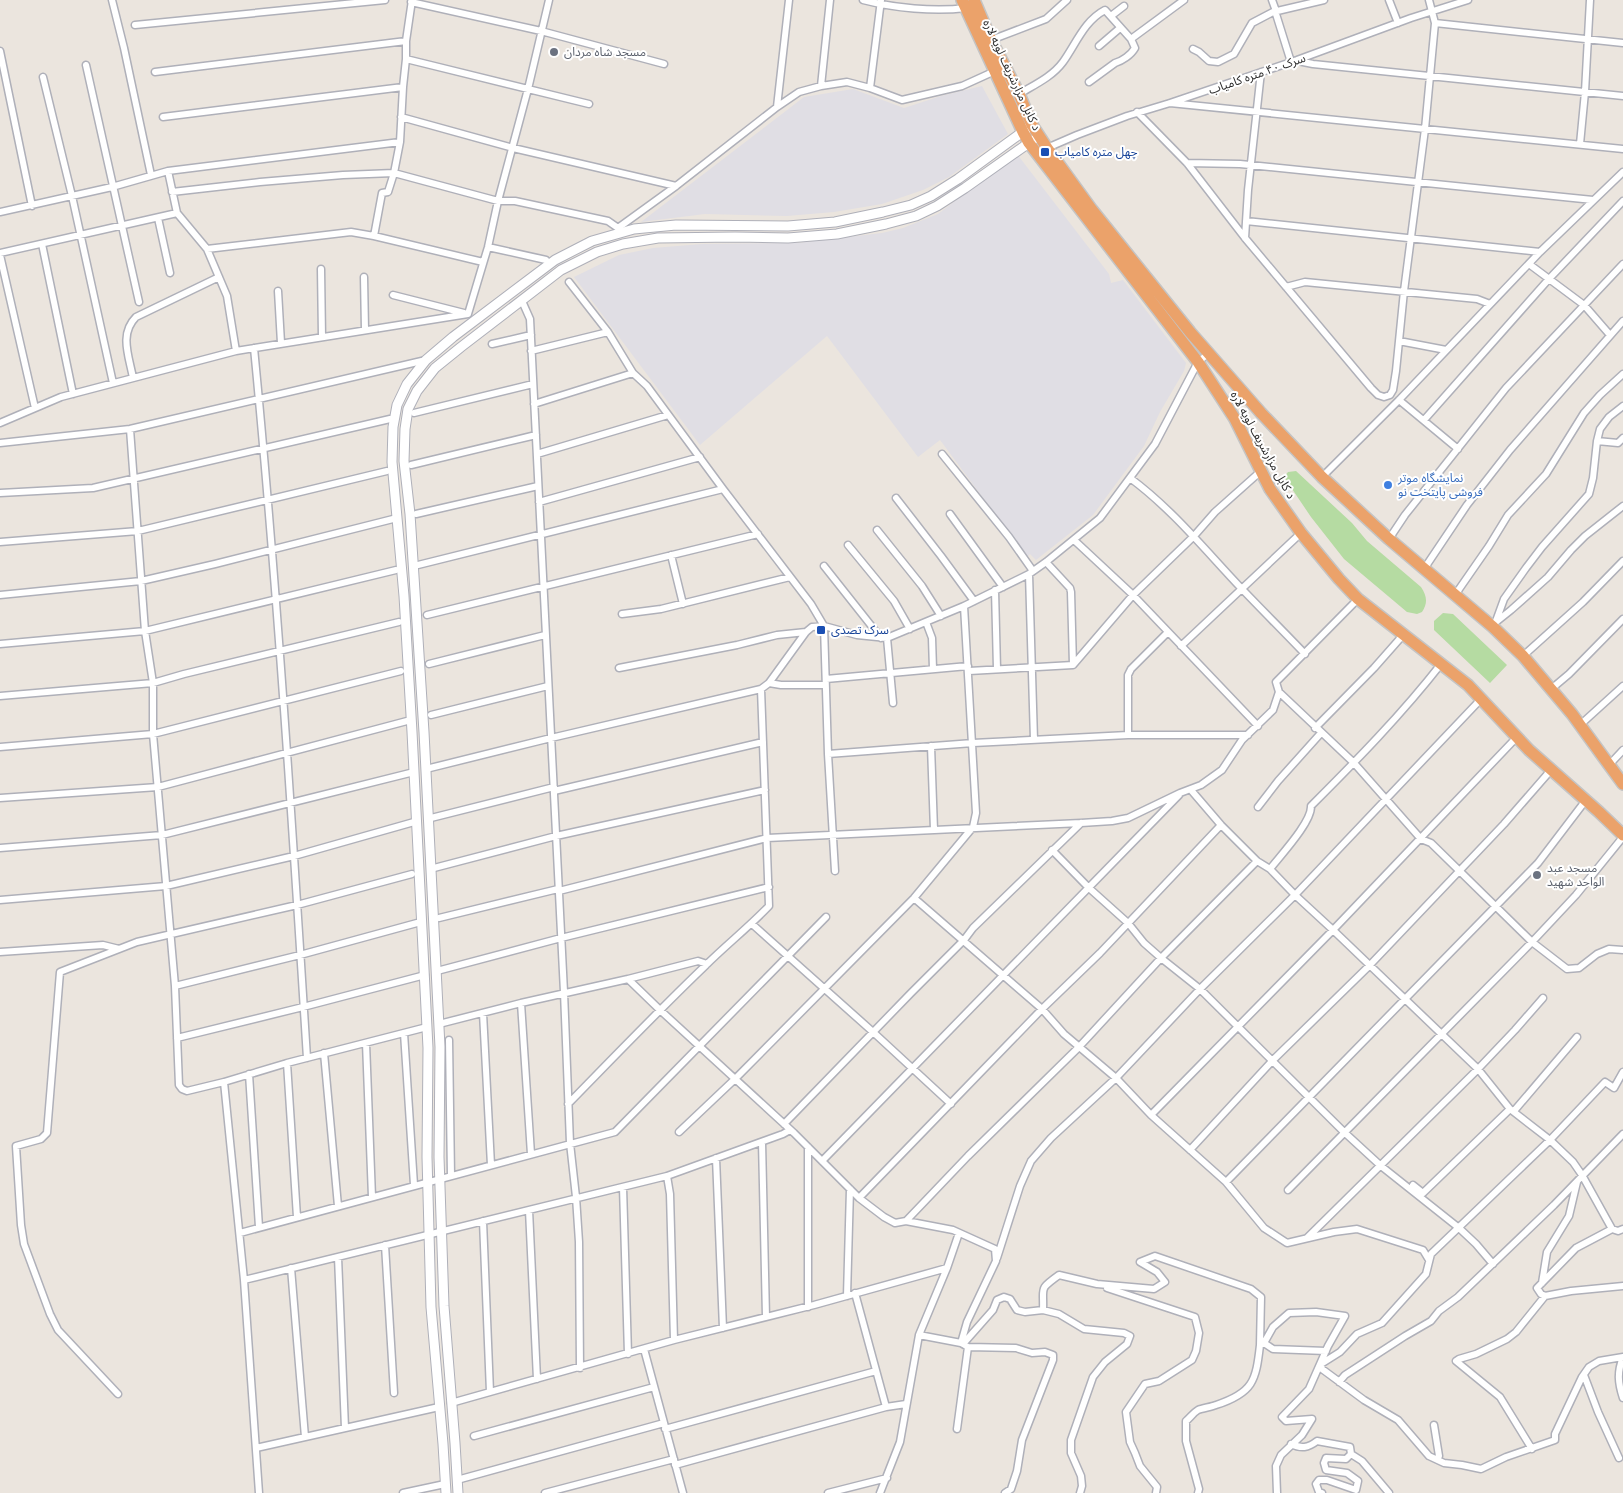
<svg xmlns="http://www.w3.org/2000/svg" width="1623" height="1493" font-family="'Open Sans','Noto Sans Arabic',sans-serif">
<style>
.industrial{fill:#e0dee4}
.green{fill:#b5dba2}
.lines{fill:none;stroke-linecap:round;stroke-linejoin:round}
.street-casing{stroke:#afb0b9;stroke-width:9}
.secondary-casing{stroke:#afb0b9;stroke-width:11}
.highway-casing{stroke:#c4c4c4;stroke-width:14}
.street{stroke:#fff;stroke-width:6}
.secondary{stroke:#fff;stroke-width:9}
.highway{stroke:#eba26a;stroke-width:11}
.worship-dot{fill:#6b7280;stroke:#fff;stroke-width:2}
.transit-dot{fill:#1a4fb4;stroke:#fff;stroke-width:2}
.shop-dot{fill:#3f7fe0;stroke:#fff;stroke-width:2}
.labels{text-anchor:middle;stroke-width:4;stroke-linejoin:round;paint-order:stroke}
.worship-label{font-size:12px;fill:#5b616d;stroke:#fff;text-anchor:start}
.street-label{font-size:12px;fill:#2b2b2b;stroke:#fff}
.transit-label{font-size:12px;fill:#164399;stroke:#fff;text-anchor:start}
.shop-label{font-size:12px;fill:#366cbe;stroke:#fff;text-anchor:start}
</style>
<rect width="100%" height="100%" fill="#ebe5de"/>
<path class="industrial" d="M 982,86 L 1008,134 L 949,177 L 923,190 L 882,204 L 834,212 L 787,216 L 705,214 L 641,222 L 804,97 L 853,89 L 904,108 L 941,96 Z
M 1017,154 L 1109,274 L 1111,283 L 1123,280 L 1186,363 L 1184,371 L 1160,412 L 1144,446 L 1093,515 L 1036,560 L 1030,554 L 1027,557 L 940,440 L 918,457 L 827,336 L 700,445 L 574,277 L 619,255 L 653,248 L 702,244 L 797,243 L 882,233 L 903,228 L 938,214 Z"/>
<path class="green" d="M 1296,471 L 1352,523 L 1367,541 L 1421,587 C 1427,596 1428,603 1422,612 L 1417,614 L 1407,612 L 1344,559 L 1311,517 L 1284,477 L 1288,472 Z
M 1443,613 L 1453,614 L 1507,665 L 1490,683 L 1434,630 L 1434,621 Z"/>
<g class="lines">
<defs>
<path id="street" d="M 112,0 L 124,48 L 151,175
M 863,0 C 894,8 934,12 966,8
M 1272,0 L 1276,11 L 1276,14 L 1291,62
M 1389,0 L 1398,23
M 411,2 L 541,31 L 664,64
M 1111,16 L 1124,6
M 1435,23 L 1623,43
M 135,25 L 385,0
M 1131,39 L 1184,0
M 991,40 L 1046,19 L 1067,0
M 1099,46 L 1120,28
M 1193,49 L 1199,52 L 1209,61 L 1218,62 L 1234,54 L 1252,23 L 1273,12 L 1324,0
M 0,51 L 32,206
M 406,59 L 589,104
M 1298,61 L 1313,64 L 1623,96
M 86,65 L 139,302
M 155,72 L 406,41
M 43,77 L 72,196 L 113,383
M 821,86 L 830,0
M 870,88 L 881,0
M 1019,94 C 1034,85 1052,77 1063,62 C 1076,44 1084,21 1105,10 L 1131,39 L 1135,48 C 1131,55 1122,61 1115,63 L 1089,82
M 1170,103 L 1623,149
M 777,107 L 789,0
M 1137,112 L 1187,163 L 1245,238 L 1371,388 L 1378,395 L 1384,397 L 1390,395 L 1393,390 L 1396,371 L 1404,291 L 1425,129 L 1435,23 L 1429,0
M 163,117 L 403,87
M 401,117 L 513,148 L 676,186
M 1580,144 L 1585,92 L 1590,0
M 1047,148 L 1077,135 L 1127,116 L 1170,103 L 1297,60 L 1411,18 L 1468,0
M 1187,163 L 1240,164 L 1593,200
M 168,171 L 177,213 L 207,249 L 227,296 L 236,351
M 172,192 L 260,182 L 343,175 L 394,173 L 498,201 L 515,201 L 608,221 L 618,228
M 0,212 L 112,187 L 168,171 L 400,142
M 158,218 L 170,273
M 1246,221 L 1540,252
M 619,231 L 618,228 L 676,186 L 777,107 L 799,92 L 821,86 L 847,82 L 870,88 L 902,100 L 962,86 L 995,71
M 374,236 L 382,193 L 388,192 L 394,173 L 400,142 L 403,87 L 406,59 L 406,41 L 412,0
M 1245,238 L 1248,190 L 1261,72
M 42,244 L 73,394
M 488,247 L 546,260
M 207,249 L 351,232 L 374,236 L 483,262
M 0,253 L 177,213
M 0,255 L 35,408
M 1529,264 L 1584,305 L 1610,335
M 321,269 L 322,337
M 364,277 L 365,330
M 569,282 L 608,332 L 633,373 L 647,386 L 723,489 L 811,604 L 824,626 L 828,754 L 835,871
M 1286,287 L 1305,282 L 1477,299 L 1490,304
M 278,291 L 281,343
M 393,295 L 464,313
M 522,301 L 530,319 L 564,992 L 570,1143 L 576,1197 L 579,1242 L 580,1368
M 468,314 L 488,247 L 498,201 L 528,89 L 549,0
M 1399,341 L 1446,350
M 492,344 L 531,335
M 254,348 C 277,584 292,821 307,1058
M 531,351 L 608,332
M 133,378 C 129,356 119,334 136,317 L 219,277
M 1399,400 L 1458,449
M 534,404 L 633,373
M 414,413 L 533,384
M 1424,420 L 1548,280 L 1623,201
M 0,423 L 61,397 L 236,351 L 468,314
M 130,429 L 145,631 L 153,683 L 153,734 L 175,986 L 179,1085 L 182,1089 L 187,1091 L 224,1082
M 1597,441 L 1618,443 L 1623,438
M 0,443 L 130,429 L 426,360
M 537,454 L 668,415
M 942,454 L 1009,537 L 1033,571
M 411,465 L 536,435
M 1322,477 L 1399,400 L 1540,252 L 1623,172
M 1130,478 C 1172,509 1205,550 1241,588 C 1262,610 1284,632 1305,654
M 0,493 L 93,488 L 390,419
M 896,498 L 941,556 L 974,601
M 539,502 L 700,457
M 416,514 L 538,486
M 950,514 L 1003,587
M 877,530 L 922,586 L 941,616
M 1389,539 L 1405,515 L 1506,388 L 1623,264
M 1074,540 L 1133,595 L 1258,726
M 0,542 L 138,531 L 387,471
M 848,545 L 894,601 L 910,629
M 671,555 L 683,604
M 1046,562 L 1070,588 L 1071,592 L 1073,665
M 418,565 L 723,489
M 824,566 L 881,638
M 1424,569 L 1467,505 L 1510,450 L 1623,321
M 1029,574 L 1034,740
M 995,590 L 997,669
M 0,595 L 141,581 L 215,564 L 393,519
M 1455,595 L 1489,546 L 1508,515 L 1546,474 L 1584,413 L 1600,395 L 1623,374
M 622,614 L 661,609 L 790,577
M 427,615 L 758,534
M 1496,621 L 1504,599 L 1526,568 L 1542,547 L 1589,494 L 1593,478 L 1597,441 L 1600,429 L 1609,417 L 1623,406
M 926,622 L 932,638 L 933,669
M 1496,622 L 1511,610 L 1548,577 L 1571,550 L 1585,536 L 1623,506
M 887,638 L 893,703
M 0,644 L 145,631 L 396,570
M 1181,646 L 1301,533
M 1523,656 L 1583,602 L 1623,561
M 429,664 L 545,635
M 619,668 L 737,645 L 777,635 L 806,632
M 969,671 L 1073,665 L 1133,595 L 1194,536 L 1215,512 L 1261,471
M 826,679 L 968,666
M 769,683 L 781,685 L 825,685
M 1550,690 L 1569,674 L 1623,619
M 1279,692 L 1354,763 L 1421,839 L 1431,843 L 1532,942 L 1567,969 L 1579,968 L 1597,954 L 1609,949 L 1623,950
M 0,696 L 153,683 L 184,674 L 399,622
M 431,715 L 548,686
M 1580,725 L 1623,686
M 1315,728 L 1374,668 L 1404,634
M 1128,735 L 1128,675 L 1131,669 L 1168,632
M 931,746 L 934,830
M 0,747 L 153,734 L 401,671
M 828,754 L 973,743 L 1128,735 L 1248,735
M 1609,765 L 1623,750
M 426,769 L 551,738 L 761,689 L 769,683 L 806,632 L 812,627 L 824,626 L 857,635 L 887,638 L 964,606 L 1029,574 L 1046,562 L 1100,518 L 1155,444 L 1198,362 L 1208,354
M 1191,790 L 1221,825 L 1257,861 L 1270,869 L 1295,895 L 1333,930 L 1478,1069 L 1510,1109 L 1550,1140 L 1573,1162 L 1582,1175 L 1612,1229
M 554,791 L 763,742
M 0,798 L 158,787 L 407,721
M 1258,807 L 1278,781 L 1321,733
M 431,818 L 554,787
M 0,848 L 162,835 L 414,772
M 1052,850 L 1089,888 L 1128,923 L 1144,943 L 1161,958 L 1200,989 L 1344,1132 L 1381,1166 L 1459,1228 L 1476,1244 L 1493,1264
M 434,868 L 556,836 L 765,790
M 1270,869 C 1280,856 1312,822 1311,806 C 1356,761 1402,714 1441,664
M 559,891 L 767,838 L 1081,823 L 1112,821 L 1128,818 L 1180,793 L 1201,785 L 1222,770 L 1242,740 L 1273,710 L 1279,692 L 1276,682 L 1358,599
M 914,898 L 1042,1009 L 1064,1034 L 1116,1078 L 1151,1115 L 1226,1182 L 1264,1228 L 1287,1243 L 1334,1232 L 1357,1229 L 1423,1250 L 1429,1260
M 0,900 L 166,886 L 294,856 L 414,822
M 439,918 L 558,889
M 752,924 L 873,1032 L 951,1104
M 0,952 L 103,945 L 119,949
M 437,971 L 561,938 L 769,887
M 628,979 L 698,961 L 707,964
M 175,986 L 300,955 L 417,923
M 521,1003 L 531,1154
M 483,1013 L 491,1165
M 439,1024 L 521,1003 L 628,979 L 660,1010 L 794,1133 L 859,1198 L 884,1217 L 895,1223 L 906,1221 L 953,1230 L 995,1249 L 996,1261 L 967,1322 L 961,1343
M 404,1033 L 414,1185
M 177,1038 L 303,1007 L 425,975
M 449,1040 L 451,1176
M 366,1043 L 372,1197
M 324,1053 L 338,1206
M 287,1063 L 297,1217
M 249,1074 L 259,1227
M 568,1104 C 613,1058 658,1011 705,966 C 726,945 749,927 769,906 L 761,689
M 1514,1111 L 1577,1037
M 1151,1115 L 1333,930 L 1517,737
M 784,1124 L 911,993 L 964,940 L 973,928 L 1081,823
M 679,1132 L 735,1079 L 914,898 L 973,827 L 976,813 L 964,606
M 762,1142 L 766,1317
M 1190,1150 L 1273,1060 L 1369,966 L 1504,824 L 1551,770
M 716,1158 L 723,1328
M 822,1161 L 1179,795
M 667,1176 L 670,1194 L 674,1340
M 1226,1182 L 1538,863 L 1586,800
M 1413,1185 L 1423,1193 L 1510,1109
M 623,1187 L 628,1354
M 1288,1190 L 1532,942 L 1576,895 L 1623,837
M 859,1198 L 1042,1009 L 1100,953 L 1221,825
M 529,1210 L 537,1379
M 483,1221 L 490,1392
M 906,1221 L 968,1156 L 1079,1047 L 1161,958 L 1257,861
M 1623,1229 L 1618,1231 L 1612,1229 L 1576,1248 L 1537,1288 L 1541,1294 L 1545,1296 L 1571,1291 L 1623,1286
M 240,1233 L 615,1132 L 826,917
M 1307,1238 L 1478,1069 L 1515,1030 L 1543,998
M 385,1245 L 394,1393
M 338,1257 L 345,1428
M 997,1258 L 1020,1186 L 1031,1161 L 1051,1138 L 1116,1078 L 1200,989 L 1295,895 L 1482,698
M 291,1268 L 305,1437
M 244,1280 L 667,1176 L 783,1134 L 790,1130
M 1542,1283 L 1547,1252 L 1569,1216 L 1577,1182
M 1107,1288 L 1195,1317 L 1199,1333 L 1196,1351 L 1192,1360 L 1159,1381 L 1145,1384 L 1126,1412 L 1130,1442 L 1135,1453 L 1140,1466 L 1157,1487 L 1156,1493
M 855,1293 L 886,1407
M 847,1296 L 850,1189
M 808,1307 L 808,1147
M 1043,1310 L 1059,1314 L 1084,1329 L 1124,1333 L 1130,1336 L 1127,1344 L 1105,1362 L 1093,1377 L 1071,1440 L 1071,1453 L 1081,1476 L 1082,1486 L 1080,1493
M 919,1335 L 947,1268 L 959,1233
M 1264,1343 L 1273,1349 L 1326,1351
M 963,1344 L 993,1310 L 997,1300 L 1004,1297 L 1010,1299 L 1017,1310 L 1025,1312 L 1043,1310 C 1044,1287 1038,1290 1059,1275 L 1097,1284 L 1154,1289 L 1165,1282 L 1157,1272 L 1140,1262 L 1155,1256 L 1251,1289 L 1261,1297 L 1260,1345 L 1264,1343 L 1273,1327 L 1289,1313 L 1316,1312 L 1345,1316 L 1328,1346 L 1309,1389 L 1282,1417 L 1286,1421 L 1312,1419 L 1302,1435 L 1281,1455 L 1276,1466 L 1277,1493
M 968,1347 L 1016,1348 L 1032,1353 L 1045,1352 L 1053,1355 L 1053,1360 L 1022,1440 L 1017,1471 L 1011,1489 L 1005,1493
M 644,1349 L 683,1493
M 1623,1357 L 1599,1361 L 1589,1367 L 1582,1377 L 1555,1434 L 1555,1440 L 1506,1457 L 1481,1469 L 1462,1465 L 1444,1463 L 1429,1456 L 1398,1420 L 1364,1400 L 1322,1369 L 1321,1364 L 1340,1352 L 1357,1334 L 1382,1323 L 1426,1274 L 1431,1254 L 1550,1140 L 1605,1082 L 1614,1088 L 1623,1072
M 1623,1357 C 1617,1372 1618,1383 1623,1398
M 1584,1375 L 1598,1412 L 1619,1458
M 1339,1382 L 1345,1375 L 1405,1336 L 1431,1321 L 1439,1311 L 1458,1297 L 1554,1205 L 1623,1134
M 118,1394 L 58,1330 L 50,1314 L 24,1244 L 21,1225 L 16,1146 L 41,1139 L 47,1133 L 60,972 L 137,942 L 297,905 L 412,874
M 451,1403 L 674,1340 L 814,1305 L 947,1268
M 1434,1425 L 1439,1456 L 1437,1459
M 665,1429 L 876,1371
M 474,1436 L 654,1387
M 1291,1444 C 1301,1449 1308,1448 1317,1441 L 1350,1447 L 1351,1454 L 1346,1459 L 1326,1458 L 1324,1463 L 1326,1470 L 1347,1473 L 1358,1481 L 1356,1490 L 1327,1480 L 1319,1480 L 1316,1484 L 1319,1492 L 1322,1493
M 256,1448 L 439,1407
M 1532,1449 L 1500,1397 L 1456,1361 L 1459,1359 L 1476,1354 L 1507,1339 L 1516,1332 L 1545,1296
M 1351,1454 L 1362,1461 L 1389,1493
M 675,1465 L 886,1407 L 906,1404
M 457,1480 L 664,1423
M 259,1493 L 244,1280 L 224,1082 L 287,1063 L 427,1027
M 403,1493 L 445,1484
M 545,1493 L 674,1459
M 828,1493 L 887,1478
M 880,1493 L 900,1442 L 919,1335 L 961,1343 L 968,1347 L 957,1429
M 1198,1493 L 1199,1489 L 1186,1441 L 1186,1421 C 1190,1418 1193,1413 1198,1410 C 1203,1408 1211,1407 1216,1405 C 1253,1393 1256,1381 1260,1345"/>
<path id="secondary" d="M 446,1493 L 443,1444 L 431,1307 L 427,1157 L 428,1048 L 412,732 L 404,596 L 392,462 L 393,427 L 397,405 L 407,384 L 426,360 L 453,337 L 555,260 L 592,241 L 634,229 L 676,225 L 788,226 L 835,222 L 883,212 L 911,205 L 931,196 L 958,179 L 1028,128
M 458,1493 L 455,1443 L 444,1306 L 439,1157 L 440,1047 L 424,732 L 410,514 L 404,461 L 405,429 L 408,409 L 417,391 L 435,368 L 461,347 L 561,270 L 597,252 L 623,244 L 658,238 L 735,237 L 788,238 L 837,234 L 886,224 L 916,216 L 937,206 L 965,188 L 1033,140"/>
<path id="highway" d="M 962,0 L 1023,132 L 1029,143 L 1198,362 L 1235,419 L 1270,489 L 1301,533 L 1339,579 L 1358,599 L 1468,685 L 1529,750 L 1599,812 L 1623,835
M 974,0 L 991,40 L 1019,94 L 1032,125 L 1047,148 L 1092,210 L 1190,332 L 1261,413 L 1322,477 L 1389,539 L 1493,627 L 1523,656 L 1572,714 L 1623,784"/>
</defs>
<use href="#street" class="street-casing"/>
<use href="#secondary" class="secondary-casing"/>
<use href="#highway" class="highway-casing"/>
<use href="#street" class="street"/>
<use href="#secondary" class="secondary"/>
<use href="#highway" class="highway"/>
</g>
<g class="worship-dot">
<circle cx="554" cy="52" r="5"/>
<circle cx="1537" cy="875" r="5"/>
</g>
<g class="transit-dot">
<rect x="1040" y="147" width="10" height="10" rx="2.5"/>
<rect x="816" y="625" width="10" height="10" rx="2.5"/>
</g>
<circle class="shop-dot" cx="1388" cy="485" r="5"/>
<g class="labels">
<g class="worship-label">
<text x="564" y="56">مسجد شاه مردان</text>
<text x="1547" y="872">مسجد عبد<tspan x="1547" dy="14">الواحد شهید</tspan></text>
</g>
<g class="street-label">
<text transform="translate(1257 74) rotate(-19)" y="4">سرک ۴۰ متره کامیاب</text>
<text transform="translate(1012 75) rotate(65)" y="4">د کابل مزارشریف لویه لاره</text>
<text transform="translate(1263 445) rotate(61)" y="4">د کابل مزارشریف لویه لاره</text>
</g>
<g class="transit-label">
<text x="1055" y="156">چهل متره کامیاب</text>
<text x="831" y="634">سرک تصدی</text>
</g>
<g class="shop-label">
<text x="1398" y="482">نمایشگاه موتر<tspan x="1398" dy="14">فروشی پایتخت نو</tspan></text>
</g>
</g>
</svg>
